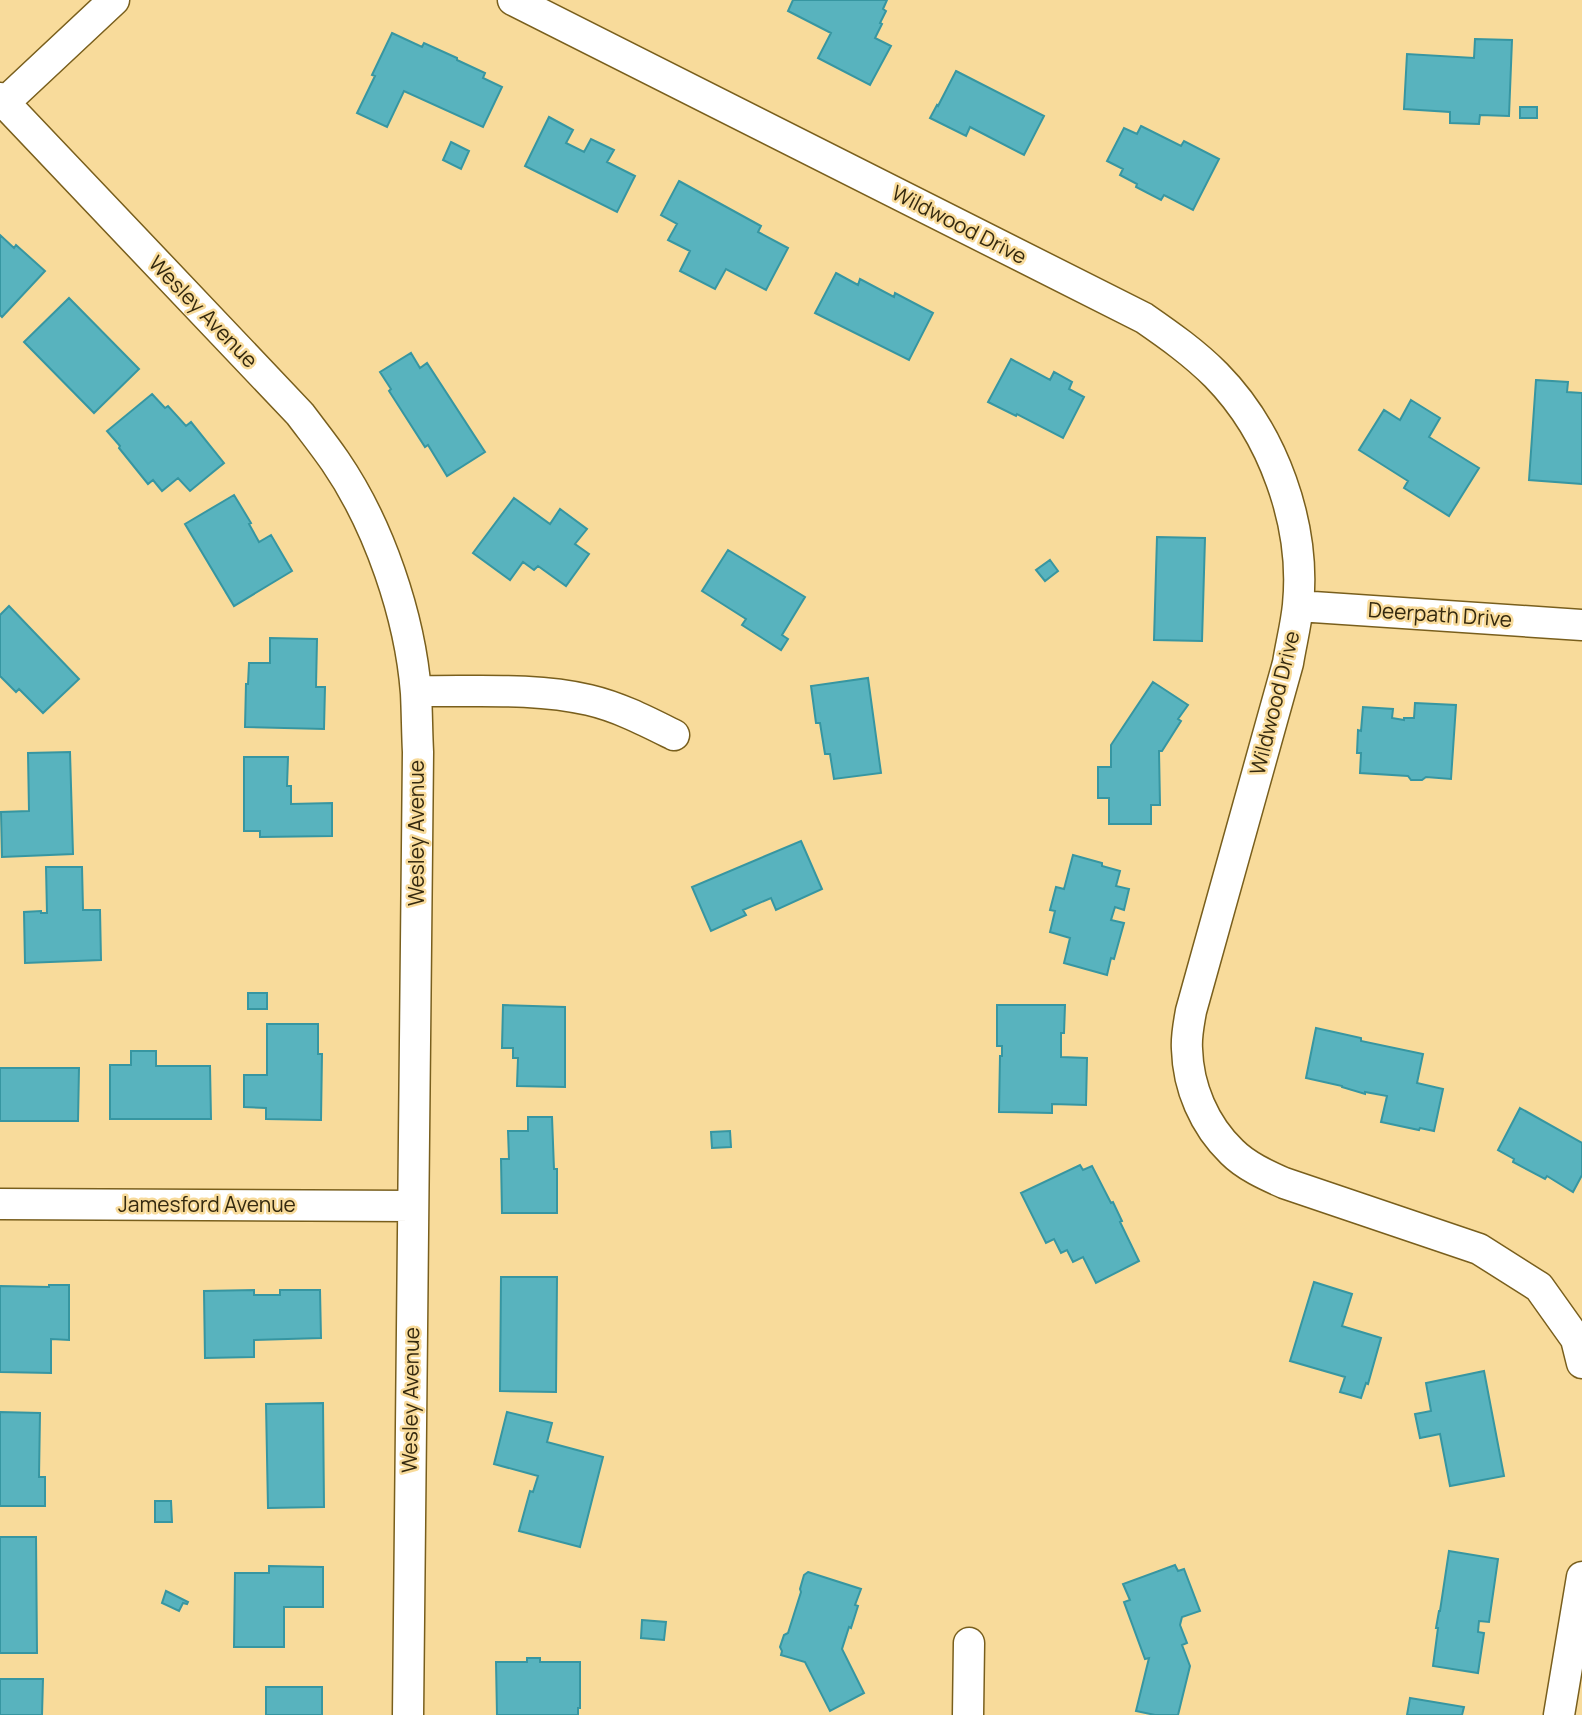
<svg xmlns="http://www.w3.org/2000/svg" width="1582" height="1715" font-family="Manrope,sans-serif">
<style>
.building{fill:#58b3be;stroke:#3796a1;stroke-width:2}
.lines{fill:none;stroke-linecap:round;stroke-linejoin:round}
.minor-casing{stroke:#795f1d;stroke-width:33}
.minor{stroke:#fff;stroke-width:30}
.labels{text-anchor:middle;stroke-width:5;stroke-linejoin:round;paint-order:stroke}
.street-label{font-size:21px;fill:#34290f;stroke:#f8db9b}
</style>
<rect width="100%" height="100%" fill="#f8db9b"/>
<path class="building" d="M 793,0 L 887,0 L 883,9 L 886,11 L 880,23 L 882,24 L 875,38 L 891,46 L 870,85 L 818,58 L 831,33 L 788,11 Z
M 392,33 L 422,47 L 424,43 L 457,58 L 457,60 L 485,73 L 483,78 L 502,87 L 483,127 L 404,91 L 387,127 L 357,113 L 375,76 L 372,75 Z
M 1475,39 L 1512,40 L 1509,116 L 1480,115 L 1479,124 L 1450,123 L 1450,112 L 1404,109 L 1407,54 L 1474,58 Z
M 956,71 L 1044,116 L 1024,155 L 970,127 L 966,136 L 930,118 L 937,105 L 938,106 Z
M 1520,107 L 1537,107 L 1537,118 L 1520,118 Z
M 549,117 L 573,130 L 566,143 L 584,152 L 591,139 L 614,150 L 607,162 L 635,176 L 617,212 L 525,166 Z
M 1141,126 L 1181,146 L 1184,141 L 1219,159 L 1193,210 L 1164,195 L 1161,200 L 1136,187 L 1137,184 L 1120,175 L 1123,169 L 1107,161 L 1124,128 L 1137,134 Z
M 451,142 L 469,151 L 461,169 L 443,160 Z
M 679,181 L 761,226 L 758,232 L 788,248 L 766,290 L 726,269 L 715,289 L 680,271 L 690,251 L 668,240 L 677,224 L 661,215 Z
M 0,235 L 14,248 L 16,245 L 45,271 L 2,317 L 0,315 Z
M 836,273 L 858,285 L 860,279 L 894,297 L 895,293 L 933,313 L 909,360 L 815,313 Z
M 69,298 L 139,369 L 94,413 L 24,342 Z
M 411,353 L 420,368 L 427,363 L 485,452 L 447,476 L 428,445 L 425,447 L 389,391 L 391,389 L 380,372 Z
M 1011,359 L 1050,380 L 1054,372 L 1072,382 L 1069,389 L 1084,397 L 1063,438 L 1017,414 L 1016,416 L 988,402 Z
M 1536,380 L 1568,382 L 1567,392 L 1582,393 L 1582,484 L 1529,480 Z
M 152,394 L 165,408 L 168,406 L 186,426 L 191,422 L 224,463 L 190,491 L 178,478 L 162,491 L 153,480 L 148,484 L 119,448 L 120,446 L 107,431 Z
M 1411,400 L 1440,418 L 1429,437 L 1479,468 L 1449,516 L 1404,488 L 1408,481 L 1359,450 L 1384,410 L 1400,420 Z
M 234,495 L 251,523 L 249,524 L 259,542 L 271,535 L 292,571 L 234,606 L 185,524 Z
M 514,498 L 550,524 L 560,509 L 587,529 L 575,544 L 589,554 L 566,586 L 538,566 L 534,570 L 523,562 L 510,580 L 473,553 Z
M 1157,537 L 1205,538 L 1202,641 L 1154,640 Z
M 728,550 L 805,597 L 782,635 L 788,639 L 781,650 L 742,625 L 746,619 L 702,591 Z
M 1050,560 L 1058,571 L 1045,581 L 1036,570 Z
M 9,606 L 79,679 L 43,713 L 19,689 L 16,692 L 0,676 L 0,615 Z
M 270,638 L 317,639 L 316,687 L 325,687 L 324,729 L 245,727 L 246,684 L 248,684 L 249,663 L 270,663 Z
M 868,678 L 881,773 L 834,779 L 830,754 L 825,754 L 820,723 L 816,723 L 811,686 Z
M 1153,682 L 1188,705 L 1178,719 L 1181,721 L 1162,751 L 1159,751 L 1160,805 L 1151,805 L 1151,824 L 1109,824 L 1109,798 L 1098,798 L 1098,767 L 1111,767 L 1111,745 Z
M 1415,703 L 1456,705 L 1451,779 L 1426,777 L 1422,780 L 1411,780 L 1408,776 L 1360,773 L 1361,753 L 1357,753 L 1358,730 L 1361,731 L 1363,707 L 1393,709 L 1392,718 L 1404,720 L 1404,718 L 1414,718 Z
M 70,752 L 73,854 L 2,857 L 1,812 L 29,811 L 28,753 Z
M 244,757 L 288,757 L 287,786 L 291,786 L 291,804 L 332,803 L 332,836 L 260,837 L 260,831 L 244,831 Z
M 801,841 L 822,889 L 776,910 L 771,898 L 743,910 L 746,915 L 711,931 L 692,887 Z
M 1073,855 L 1102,863 L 1102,866 L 1120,871 L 1116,886 L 1129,889 L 1124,910 L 1115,907 L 1111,920 L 1124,923 L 1114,959 L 1111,958 L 1107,975 L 1064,963 L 1070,938 L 1050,932 L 1055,911 L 1050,910 L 1056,887 L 1064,889 Z
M 46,867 L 82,867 L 83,910 L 100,910 L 101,960 L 25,963 L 24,912 L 41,911 L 41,913 L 47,913 Z
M 248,993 L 267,993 L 267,1009 L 248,1009 Z
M 503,1005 L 565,1007 L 565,1087 L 517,1086 L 518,1058 L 513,1058 L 513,1048 L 502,1048 Z
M 997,1005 L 1065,1005 L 1064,1033 L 1061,1033 L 1061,1057 L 1087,1058 L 1086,1105 L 1052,1104 L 1052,1113 L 999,1112 L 1000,1056 L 1002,1056 L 1002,1046 L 997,1046 Z
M 267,1024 L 318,1024 L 318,1054 L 322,1054 L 321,1120 L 266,1119 L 266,1108 L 244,1107 L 244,1075 L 267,1075 Z
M 1316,1028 L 1361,1038 L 1361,1041 L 1423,1054 L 1417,1083 L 1443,1089 L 1434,1131 L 1420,1128 L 1419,1130 L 1381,1122 L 1387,1096 L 1365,1092 L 1365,1094 L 1342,1087 L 1342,1086 L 1306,1078 Z
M 131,1051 L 156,1051 L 156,1066 L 210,1066 L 211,1119 L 110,1119 L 110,1065 L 131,1065 Z
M 0,1068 L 79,1068 L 78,1121 L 0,1121 Z
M 1520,1108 L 1582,1143 L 1582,1175 L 1573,1192 L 1547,1176 L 1545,1179 L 1513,1162 L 1514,1159 L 1498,1150 Z
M 528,1117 L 552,1117 L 554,1169 L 557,1169 L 557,1213 L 502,1213 L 501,1159 L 509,1159 L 508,1131 L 528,1131 Z
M 730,1131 L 731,1147 L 712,1148 L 711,1132 Z
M 1080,1165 L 1083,1170 L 1092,1166 L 1111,1203 L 1113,1202 L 1122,1221 L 1120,1222 L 1139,1261 L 1096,1283 L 1083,1257 L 1073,1262 L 1067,1250 L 1061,1253 L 1054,1239 L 1046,1243 L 1021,1193 Z
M 501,1277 L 557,1277 L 556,1392 L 500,1391 Z
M 1314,1282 L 1352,1294 L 1342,1326 L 1381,1338 L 1368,1384 L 1366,1383 L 1361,1398 L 1340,1392 L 1345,1377 L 1290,1361 Z
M 49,1285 L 69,1285 L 69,1340 L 51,1339 L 51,1373 L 0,1372 L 0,1286 L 49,1287 Z
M 254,1290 L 254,1295 L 280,1295 L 280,1290 L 320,1290 L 321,1338 L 254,1340 L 254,1357 L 205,1358 L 204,1291 Z
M 1484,1371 L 1504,1476 L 1450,1486 L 1440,1434 L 1420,1438 L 1415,1414 L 1431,1411 L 1426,1383 Z
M 323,1403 L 324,1507 L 268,1508 L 266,1404 Z
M 0,1412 L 40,1413 L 39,1477 L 45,1477 L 45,1506 L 0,1506 Z
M 507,1412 L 552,1423 L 547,1442 L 603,1457 L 580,1547 L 519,1531 L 530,1491 L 533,1492 L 538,1476 L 494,1464 Z
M 155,1501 L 171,1501 L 172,1522 L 155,1522 Z
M 0,1537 L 36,1537 L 37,1653 L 0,1653 Z
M 1449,1551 L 1498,1559 L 1489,1622 L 1479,1621 L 1478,1632 L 1484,1633 L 1478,1673 L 1433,1666 L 1438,1628 L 1436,1628 L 1439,1611 L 1440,1611 Z
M 1175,1565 L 1178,1571 L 1184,1569 L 1200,1611 L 1182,1617 L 1180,1625 L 1187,1643 L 1182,1645 L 1190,1666 L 1178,1715 L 1155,1715 L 1136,1711 L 1149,1658 L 1145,1659 L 1124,1602 L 1130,1600 L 1123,1584 Z
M 269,1566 L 323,1567 L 323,1607 L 284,1607 L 284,1647 L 234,1647 L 235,1573 L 269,1573 Z
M 808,1572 L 861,1589 L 855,1605 L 858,1606 L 851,1628 L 849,1627 L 842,1649 L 864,1693 L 830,1711 L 805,1662 L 781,1655 L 782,1651 L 780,1647 L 784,1635 L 788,1633 L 801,1592 L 800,1589 L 804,1575 Z
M 166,1591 L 188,1602 L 187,1604 L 183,1603 L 179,1611 L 162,1603 Z
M 642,1620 L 666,1622 L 664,1640 L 641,1638 Z
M 527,1658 L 540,1658 L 540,1662 L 580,1662 L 580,1708 L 578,1708 L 578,1715 L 497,1715 L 496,1662 L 527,1662 Z
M 0,1679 L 43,1679 L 42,1715 L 0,1715 Z
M 266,1687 L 322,1687 L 322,1715 L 266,1715 Z
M 1410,1698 L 1464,1707 L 1462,1715 L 1407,1715 Z"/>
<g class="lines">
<defs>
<path id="minor" d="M 513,0 L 1144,318 C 1170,336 1194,353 1216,375 C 1273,433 1306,524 1298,605 C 1296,625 1291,644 1288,663 L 1191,1011 C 1189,1023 1186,1036 1187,1049 C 1188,1087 1204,1125 1232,1152 C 1246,1166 1266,1175 1284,1183 L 1479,1249 L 1539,1287 L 1576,1339 L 1582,1363
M 0,98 L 300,414 C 312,430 324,445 335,461 C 379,525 410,616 416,693 C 417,713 417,733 418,752 L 408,1715
M 4,103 L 114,0
M 1298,606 L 1582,625
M 416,691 C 473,692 533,687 589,700 C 619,707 646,721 674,735
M 0,1204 L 413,1206
M 968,1715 L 969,1643
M 1559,1715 L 1582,1577"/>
</defs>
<use href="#minor" class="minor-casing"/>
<use href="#minor" class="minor"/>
</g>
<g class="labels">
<g class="street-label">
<text transform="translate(959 225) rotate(27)" y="7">Wildwood Drive</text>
<text transform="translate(203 312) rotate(46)" y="7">Wesley Avenue</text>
<text transform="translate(1440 615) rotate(4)" y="7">Deerpath Drive</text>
<text transform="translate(1275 703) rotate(-76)" y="7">Wildwood Drive</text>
<text transform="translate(417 833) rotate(-90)" y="7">Wesley Avenue</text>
<text x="207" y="1212">Jamesford Avenue</text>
<text transform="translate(411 1400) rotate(-89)" y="7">Wesley Avenue</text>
</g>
</g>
</svg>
